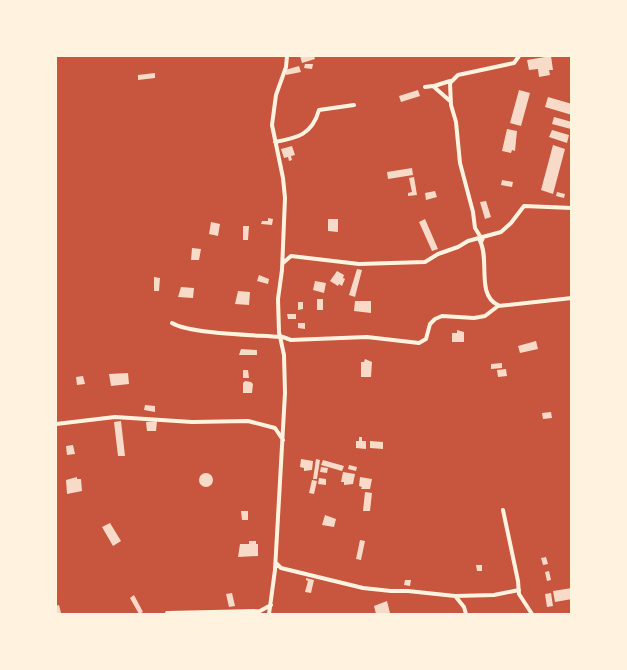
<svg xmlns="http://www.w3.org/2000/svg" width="627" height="670" font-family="Cabin,sans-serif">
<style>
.building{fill:#f7dbc8}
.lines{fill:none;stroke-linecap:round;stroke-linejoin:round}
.minor{stroke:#fff3e0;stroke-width:4}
</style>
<rect width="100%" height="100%" fill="#c8553d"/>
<path class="building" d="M 300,56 L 314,56 L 315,59 L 302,63 Z
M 551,56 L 553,70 L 549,70 L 550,75 L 539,77 L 538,69 L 529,70 L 527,60 Z
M 305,64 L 313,64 L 312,69 L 304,68 Z
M 299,66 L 301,72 L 286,75 L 285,70 Z
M 155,73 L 155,78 L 138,80 L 138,75 Z
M 418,90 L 420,96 L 401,102 L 399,96 Z
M 519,90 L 530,93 L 521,126 L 510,123 Z
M 548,97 L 572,104 L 572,115 L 545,107 Z
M 554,117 L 572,122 L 571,129 L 552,124 Z
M 507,129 L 517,131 L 515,151 L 512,150 L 511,153 L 502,151 Z
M 552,130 L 569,135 L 567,143 L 549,137 Z
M 553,145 L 565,149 L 553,194 L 541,190 Z
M 292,146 L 295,155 L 291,156 L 292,160 L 289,161 L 288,157 L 284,158 L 281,149 Z
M 412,168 L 413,175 L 388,179 L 387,172 Z
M 414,177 L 417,195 L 408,196 L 408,193 L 412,192 L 409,178 Z
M 502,180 L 513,182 L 512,187 L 501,185 Z
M 435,191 L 437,197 L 426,200 L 425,193 Z
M 557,192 L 565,194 L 564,198 L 556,196 Z
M 486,201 L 491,217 L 485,219 L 480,202 Z
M 268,218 L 273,219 L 272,225 L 261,224 L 262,221 L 268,221 Z
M 328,219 L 338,219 L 338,232 L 328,231 Z
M 425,219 L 438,249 L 432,251 L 419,222 Z
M 211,222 L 220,224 L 218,236 L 209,234 Z
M 243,226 L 249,226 L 248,240 L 243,240 Z
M 192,248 L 201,249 L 199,260 L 191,260 Z
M 357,269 L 362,270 L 355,297 L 349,295 Z
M 337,271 L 344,275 L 343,278 L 345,279 L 342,286 L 339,284 L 338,286 L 330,281 Z
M 259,275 L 269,279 L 268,284 L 257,281 Z
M 154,277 L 160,278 L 159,291 L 154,291 Z
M 315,281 L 326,283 L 324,293 L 313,290 Z
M 181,287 L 194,288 L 193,298 L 178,297 Z
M 238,291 L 250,292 L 249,305 L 235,304 Z
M 317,299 L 323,299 L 323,310 L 317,310 Z
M 355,301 L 371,301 L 371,313 L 354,311 Z
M 298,302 L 303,302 L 303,309 L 298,310 Z
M 287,314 L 296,314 L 296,319 L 288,319 Z
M 298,323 L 305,323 L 305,329 L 298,328 Z
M 457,330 L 464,332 L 464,342 L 452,342 L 452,333 L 457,333 Z
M 536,341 L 538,349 L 520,353 L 518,346 Z
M 241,349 L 257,350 L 257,355 L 239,355 Z
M 365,359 L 372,362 L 371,377 L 361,377 L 361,362 L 364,362 Z
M 502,363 L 502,368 L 491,369 L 491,364 Z
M 506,369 L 507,376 L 498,377 L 497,370 Z
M 243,370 L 248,370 L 249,378 L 243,378 Z
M 128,373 L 129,384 L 111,386 L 109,374 Z
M 83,376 L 85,384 L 77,385 L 76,377 Z
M 245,381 L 251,382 L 253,384 L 252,393 L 243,393 L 243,383 Z
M 145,405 L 155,406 L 155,412 L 144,410 Z
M 551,412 L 552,418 L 543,419 L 542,413 Z
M 121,421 L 125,456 L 118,456 L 114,422 Z
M 157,421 L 156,431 L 147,431 L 146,422 Z
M 359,437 L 362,437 L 362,441 L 366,441 L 366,449 L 356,448 L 356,441 L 359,441 Z
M 370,441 L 383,442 L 383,449 L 370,448 Z
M 73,445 L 75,454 L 67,455 L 66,446 Z
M 301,459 L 313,461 L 312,470 L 304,471 L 304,468 L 300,467 Z
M 316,459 L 320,460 L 317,479 L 313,479 Z
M 323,460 L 344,466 L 342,471 L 321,465 Z
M 349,465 L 357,467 L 356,471 L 348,469 Z
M 321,467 L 328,468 L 327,473 L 320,472 Z
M 343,472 L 355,474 L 353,484 L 344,485 L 344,482 L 341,482 Z
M199 480a7 7 0 1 1 14 0a7 7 0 1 1-14 0Z
M 77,477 L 77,479 L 81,479 L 82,491 L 67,494 L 66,480 Z
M 360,477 L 372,479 L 370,489 L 361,489 L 362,487 L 359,486 Z
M 319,478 L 326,479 L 326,485 L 318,484 Z
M 312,480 L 317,481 L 314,494 L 309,493 Z
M 365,492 L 372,493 L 370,511 L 363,511 Z
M 241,511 L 248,511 L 248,520 L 242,520 Z
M 325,515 L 336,519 L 334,527 L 322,525 Z
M 110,523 L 121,541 L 113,546 L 102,527 Z
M 360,540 L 365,541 L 361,560 L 356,559 Z
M 249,541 L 256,541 L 256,544 L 258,544 L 258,556 L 238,557 L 240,544 L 249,544 Z
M 546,557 L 548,564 L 543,565 L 541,558 Z
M 476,565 L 482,565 L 482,571 L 477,571 Z
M 549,571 L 551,580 L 547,581 L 545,572 Z
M 306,578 L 314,580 L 311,593 L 305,592 L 308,581 L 306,580 Z
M 405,580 L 411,580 L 410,586 L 404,585 Z
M 572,588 L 572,599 L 555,602 L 553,591 Z
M 232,593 L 235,606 L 229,607 L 226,594 Z
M 551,593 L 553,606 L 547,607 L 545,594 Z
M 134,595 L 143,612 L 139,614 L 130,598 Z
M 387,601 L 390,613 L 376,614 L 374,606 Z
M 59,605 L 61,613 L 56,614 L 56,606 Z"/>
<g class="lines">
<path class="minor" d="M 434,86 L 450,81
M 425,87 L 433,86 L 450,101
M 275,142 C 297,138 312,135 319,110 L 354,105
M 480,241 C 490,260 476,295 498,305
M 481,242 L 483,238 L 480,236 L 475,228 L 473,212 L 460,163 L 456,122 L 451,105 L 450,83 L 458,75 L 514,63 L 519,56
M 283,263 L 291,256 L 359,264 L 425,262 L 438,254 L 458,247 L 468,241 L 501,232 L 511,223 L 524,206 L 572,208
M 172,323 C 190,334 255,335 280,337
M 280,336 L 291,340 L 367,337 L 419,343 L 426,339 L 430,324 L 435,319 L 442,316 L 474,318 L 485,316 L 498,306 L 572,298
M 56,424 L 115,417 L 192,422 L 248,421 L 275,428 L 283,440
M 503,510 L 518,581 L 519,594 L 532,614
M 276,563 L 281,568 L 363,588 L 391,591 L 408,591 L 455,596 L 494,595 L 519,590
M 456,597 L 464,607 L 466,614
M 167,613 L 260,611 L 271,605
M 269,614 L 275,570 L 285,393 L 284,355 L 279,332 L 278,299 L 282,270 L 285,198 L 283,178 L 272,125 L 276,95 L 286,67 L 287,56"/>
</g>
<rect width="627" height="670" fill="none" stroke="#fff3e0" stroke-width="114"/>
</svg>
